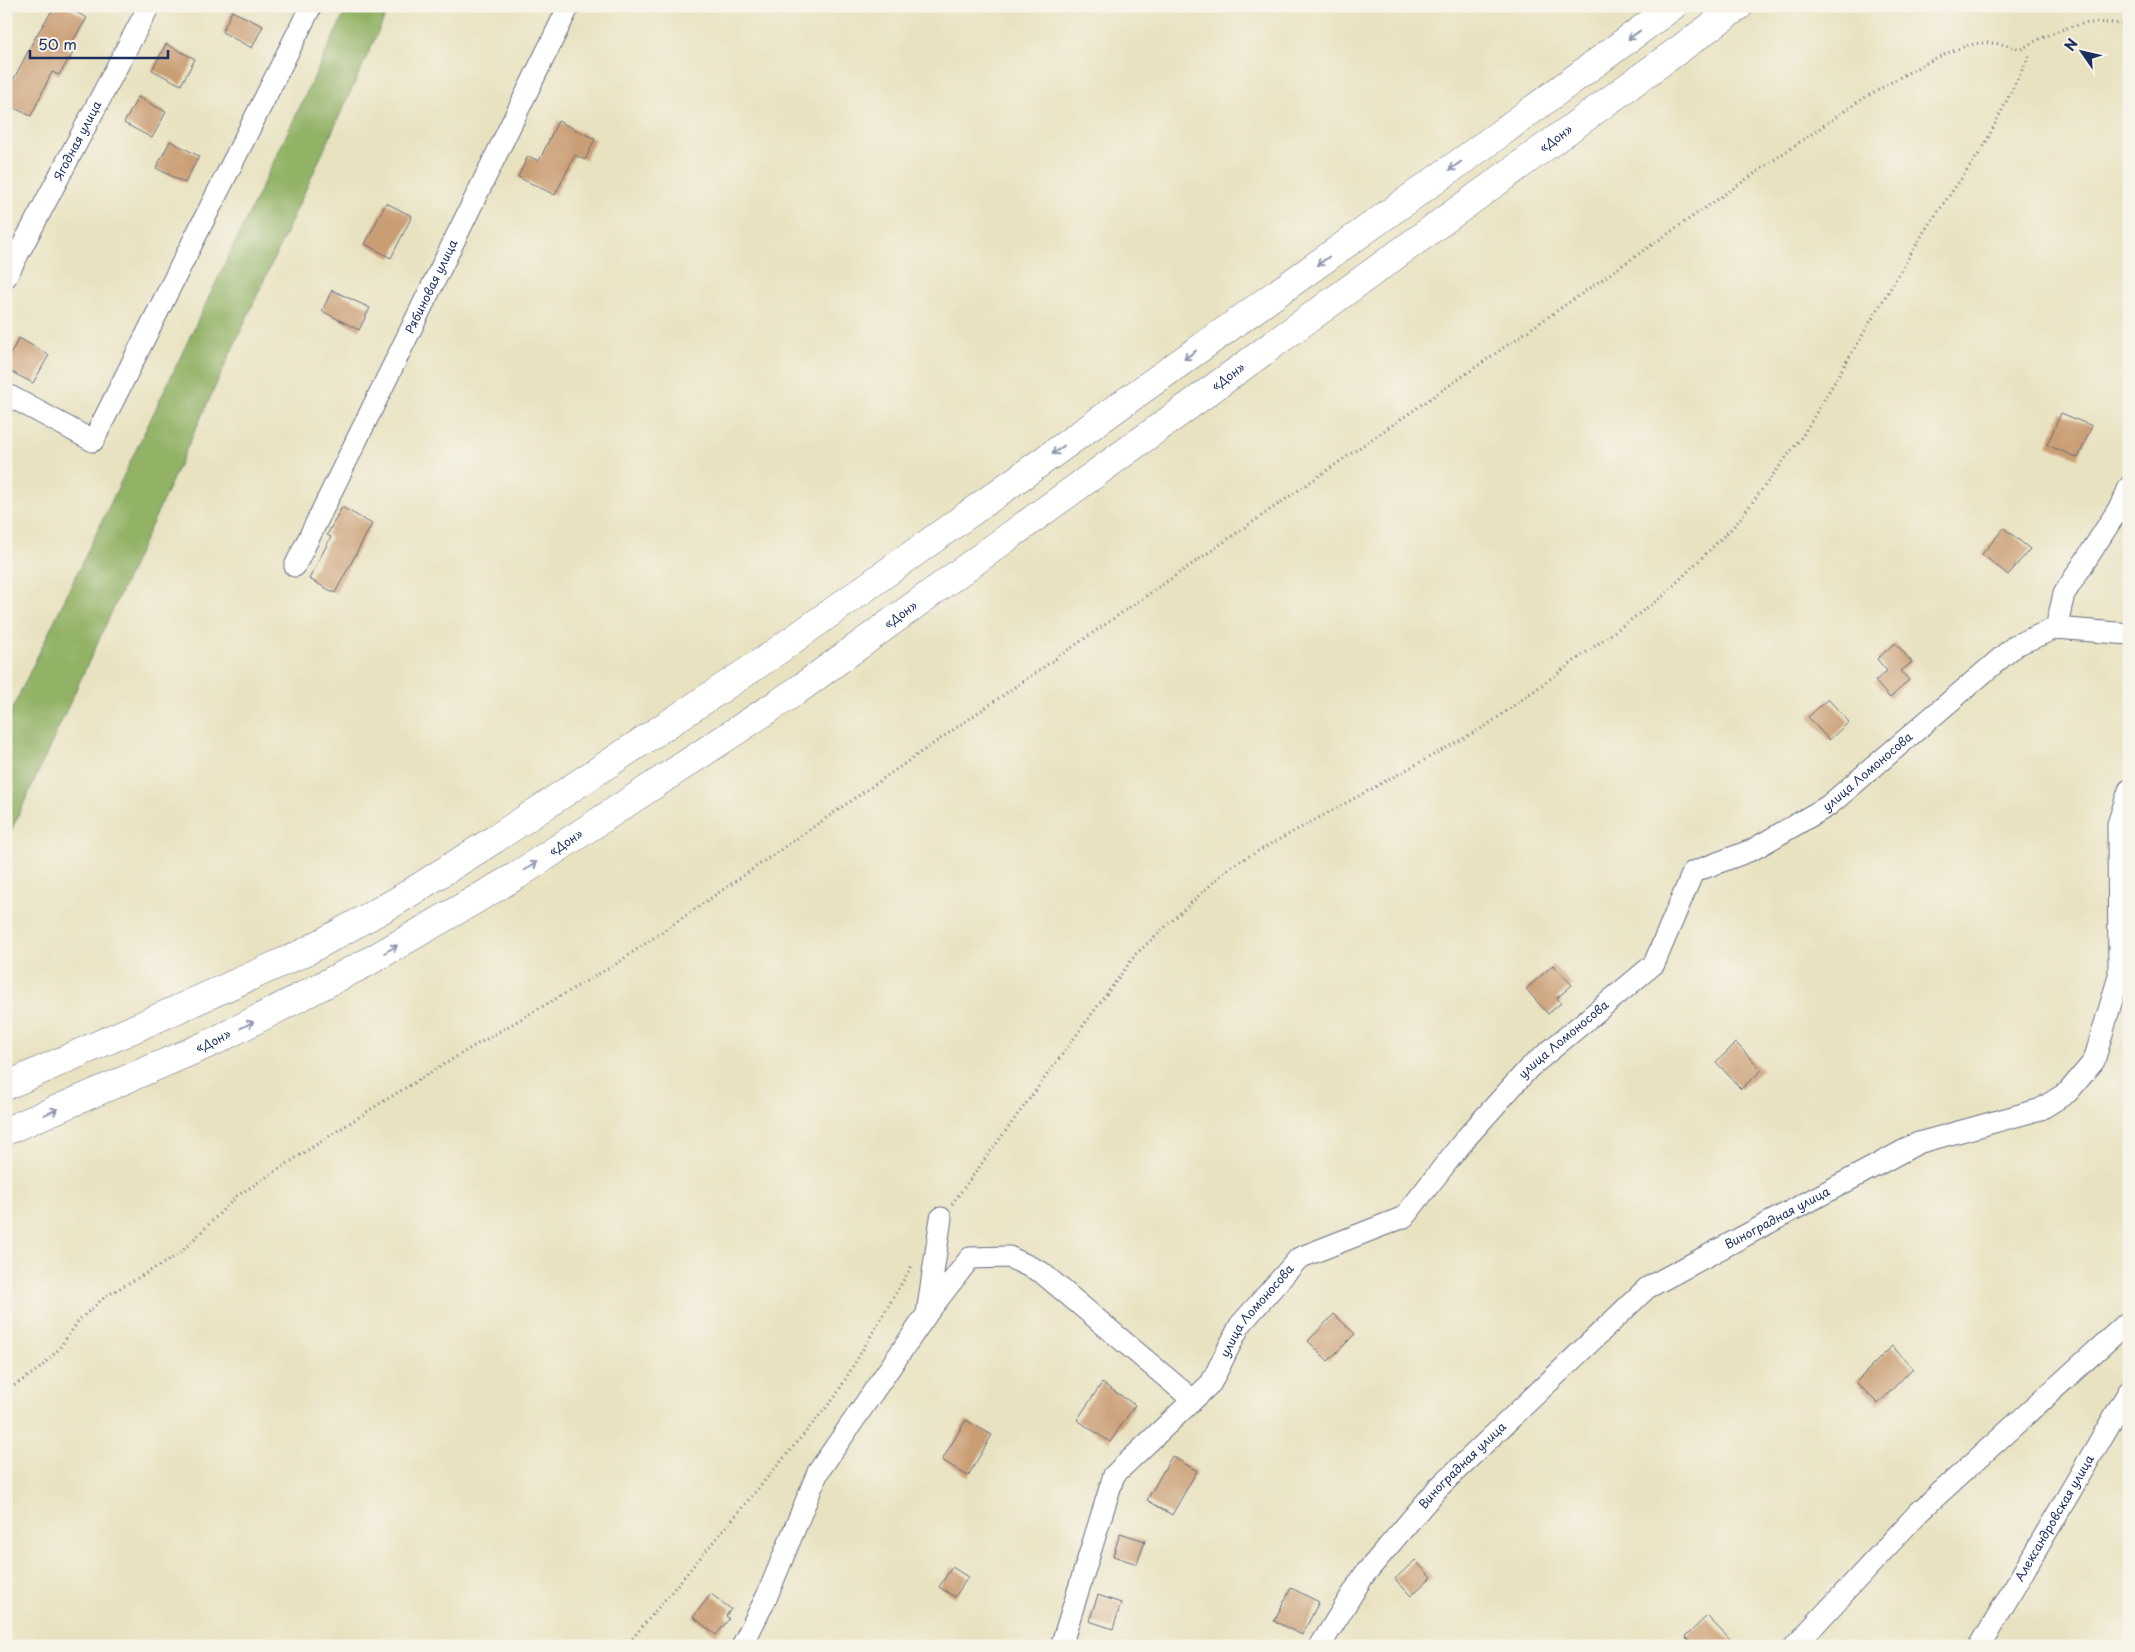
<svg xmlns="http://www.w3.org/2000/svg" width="2135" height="1652" font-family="'Playpen Sans',sans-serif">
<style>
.forest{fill:#92b266;stroke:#567062}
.building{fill:#ca9e75}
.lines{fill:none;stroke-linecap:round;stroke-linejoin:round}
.minor-casing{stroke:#636e81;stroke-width:23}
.motorway-casing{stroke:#636e81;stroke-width:29}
.path{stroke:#636e81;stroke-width:3;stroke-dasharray:1 4;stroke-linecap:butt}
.minor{stroke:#fff;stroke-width:21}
.motorway{stroke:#fff;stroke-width:28}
.oneway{stroke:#8d97ae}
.labels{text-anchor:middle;stroke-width:4;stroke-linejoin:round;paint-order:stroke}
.street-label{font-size:12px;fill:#1b2f5e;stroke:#f7f3e8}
</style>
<rect width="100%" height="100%" fill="#f7f3e8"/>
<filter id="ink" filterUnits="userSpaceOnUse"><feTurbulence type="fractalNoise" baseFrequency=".02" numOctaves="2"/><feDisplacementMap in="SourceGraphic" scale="10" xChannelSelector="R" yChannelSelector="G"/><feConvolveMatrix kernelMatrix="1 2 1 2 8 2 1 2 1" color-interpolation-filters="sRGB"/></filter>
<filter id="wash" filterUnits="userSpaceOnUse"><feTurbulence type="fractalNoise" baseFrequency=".0096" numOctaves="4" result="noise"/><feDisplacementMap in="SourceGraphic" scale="20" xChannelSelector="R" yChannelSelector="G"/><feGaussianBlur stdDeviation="1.12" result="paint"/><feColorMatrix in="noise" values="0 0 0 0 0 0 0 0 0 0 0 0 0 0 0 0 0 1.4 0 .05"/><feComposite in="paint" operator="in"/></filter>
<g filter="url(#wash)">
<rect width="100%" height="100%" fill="#e9e2c1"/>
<path class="forest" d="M 348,6 L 390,6 L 6,842 L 6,722 Z"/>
<g id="blocks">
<path class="building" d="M 55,6 L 65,6 L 87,18 L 67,50 L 73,53 L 59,75 L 52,72 L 31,116 L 6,104 L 6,94 L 36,36 Z
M 232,11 L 263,26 L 252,48 L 222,32 Z
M 166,44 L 195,59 L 181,85 L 152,70 Z
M 138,97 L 166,112 L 152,138 L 124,123 Z
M 558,121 L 595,139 L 585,160 L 575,155 L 555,195 L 518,177 L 528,156 L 539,161 Z
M 170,141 L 199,156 L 185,183 L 156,168 Z
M 386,203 L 412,216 L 391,258 L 365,244 Z
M 332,290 L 370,308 L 359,330 L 322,311 Z
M 19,338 L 49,355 L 33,383 L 6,369 L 6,362 Z
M 2061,413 L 2092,426 L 2078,458 L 2047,445 Z
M 342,507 L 372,524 L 335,593 L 309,579 L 331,537 L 327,535 Z
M 2004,528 L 2030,549 L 2008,575 L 1982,554 Z
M 1895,643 L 1912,662 L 1901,671 L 1909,680 L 1890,698 L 1875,681 L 1887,671 L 1877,659 Z
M 1828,699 L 1849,722 L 1829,740 L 1808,717 Z
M 1553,965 L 1572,985 L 1557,998 L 1561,1003 L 1548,1014 L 1526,989 Z
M 1736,1043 L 1762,1070 L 1741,1089 L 1716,1062 Z
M 1334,1314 L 1355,1334 L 1328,1361 L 1308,1341 Z
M 1892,1346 L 1913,1368 L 1878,1404 L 1856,1382 Z
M 1102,1383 L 1135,1405 L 1110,1442 L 1077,1420 Z
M 966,1420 L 992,1435 L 968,1476 L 942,1460 Z
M 1172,1456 L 1197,1471 L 1172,1515 L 1147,1500 Z
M 1120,1533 L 1145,1541 L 1137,1564 L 1113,1556 Z
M 1415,1560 L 1431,1577 L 1411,1596 L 1395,1579 Z
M 952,1567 L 968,1577 L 955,1597 L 939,1587 Z
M 1291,1588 L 1319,1602 L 1302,1635 L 1274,1621 Z
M 711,1594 L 731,1609 L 726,1616 L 729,1619 L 716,1635 L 693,1617 Z
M 1098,1595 L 1121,1603 L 1113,1629 L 1089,1621 Z
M 1707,1616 L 1736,1646 L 1694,1646 L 1685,1637 Z"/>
</g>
</g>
<g filter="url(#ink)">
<use href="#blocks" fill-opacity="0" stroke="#636e81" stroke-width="1"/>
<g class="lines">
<defs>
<g id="minor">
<path id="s1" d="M 6,277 L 149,6"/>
<path d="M 6,394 L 93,441 L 311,6"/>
<path id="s2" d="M 295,566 L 569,6"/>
<path d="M 2056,628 L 2129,634"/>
<path d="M 929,1311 L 970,1258 L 1009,1257 L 1041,1272 L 1193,1400"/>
<path d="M 742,1646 L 767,1596 L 818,1472 L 927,1314 L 941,1218"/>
<path id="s3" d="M 1061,1646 L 1114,1475 L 1211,1383 L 1240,1325 L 1299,1258 L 1404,1217 L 1466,1138 L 1529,1068 L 1654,964 L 1693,872 L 1752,850 L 1828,806 L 2016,645 L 2056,628 L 2064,594 L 2123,502 L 2129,487"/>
<path id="s4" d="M 1320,1646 L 1364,1575 L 1438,1488 L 1647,1288 L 1918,1143 L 2041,1109 L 2068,1092 L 2094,1061 L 2119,976 L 2118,824 L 2129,790"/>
<path d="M 1795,1646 L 1919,1512 L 2129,1321"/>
<path id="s5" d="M 1980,1646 L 2129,1391"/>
</g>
<g id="motorway">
<path d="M 6,1086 L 305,952 L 397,901 L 495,839 L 766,659 L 1494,138 L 1673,6"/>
<path id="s6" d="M 6,1131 L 213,1042 L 368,962 L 516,876 L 795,692 L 1739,6"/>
</g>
</defs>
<use href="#minor" class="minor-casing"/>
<use href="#motorway" class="motorway-casing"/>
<path class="path" d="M 952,1204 L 1136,954 L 1231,866 L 1486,726 L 1663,596 L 1736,524 L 1803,435 L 1925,230 L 1983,148 L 2029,56
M 6,1391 L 39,1369 L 58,1350 L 80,1319 L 106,1296 L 178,1255 L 237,1196 L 376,1106 L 469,1049 L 616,964 L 1859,101 C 1889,84 1950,45 1982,43 C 1996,42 2008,45 2021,49 C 2057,29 2087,16 2129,26
M 626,1646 L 835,1397 L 913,1264"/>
<use href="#minor" class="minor"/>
<use href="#motorway" class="motorway"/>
</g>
<defs><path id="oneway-shaft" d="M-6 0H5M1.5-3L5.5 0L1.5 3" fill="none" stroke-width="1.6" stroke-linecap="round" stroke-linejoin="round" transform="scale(1.25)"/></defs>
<g class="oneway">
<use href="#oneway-shaft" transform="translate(1634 35) rotate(144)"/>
<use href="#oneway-shaft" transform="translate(1455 166) rotate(144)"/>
<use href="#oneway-shaft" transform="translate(1323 261) rotate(144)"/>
<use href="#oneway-shaft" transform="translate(1190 355) rotate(144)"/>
<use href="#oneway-shaft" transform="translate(1058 450) rotate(144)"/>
<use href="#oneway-shaft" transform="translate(531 866) rotate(-33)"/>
<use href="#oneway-shaft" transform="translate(391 949) rotate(-30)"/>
<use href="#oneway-shaft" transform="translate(247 1025) rotate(-27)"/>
<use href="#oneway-shaft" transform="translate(51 1112) rotate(-23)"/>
</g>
</g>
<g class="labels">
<g class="street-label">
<text dy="4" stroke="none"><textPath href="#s6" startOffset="1846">«Дон»</textPath></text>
<text dy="4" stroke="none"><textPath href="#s1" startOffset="154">Ягодная улица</textPath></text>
<text dy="4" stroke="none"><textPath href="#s2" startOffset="311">Рябиновая улица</textPath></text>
<text dy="4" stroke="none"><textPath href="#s6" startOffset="1441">«Дон»</textPath></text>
<text dy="4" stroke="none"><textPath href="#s6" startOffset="1036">«Дон»</textPath></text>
<text dy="4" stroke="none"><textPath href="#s3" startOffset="1240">улица Ломоносова</textPath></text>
<text dy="4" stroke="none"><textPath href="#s6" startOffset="631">«Дон»</textPath></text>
<text dy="4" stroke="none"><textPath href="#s3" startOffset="819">улица Ломоносова</textPath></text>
<text dy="4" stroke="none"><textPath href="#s6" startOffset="226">«Дон»</textPath></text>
<text dy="4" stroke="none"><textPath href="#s4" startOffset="635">Виноградная улица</textPath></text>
<text dy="4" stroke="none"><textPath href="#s3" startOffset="399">улица Ломоносова</textPath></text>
<text dy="4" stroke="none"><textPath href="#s4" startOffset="231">Виноградная улица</textPath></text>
<text dy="4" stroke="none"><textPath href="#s5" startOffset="148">Александровская улица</textPath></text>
</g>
</g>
<rect width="2135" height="1652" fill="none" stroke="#f7f3e8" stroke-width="25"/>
<g transform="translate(2082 52) rotate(304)" stroke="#f7f3e8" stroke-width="4" paint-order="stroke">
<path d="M0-4L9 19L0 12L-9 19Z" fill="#1b2f5e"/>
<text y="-8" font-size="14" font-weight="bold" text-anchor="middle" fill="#1b2f5e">N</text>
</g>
<path d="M30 50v8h138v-8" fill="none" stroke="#1b2f5e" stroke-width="2.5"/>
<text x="38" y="50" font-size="15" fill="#1b2f5e" stroke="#f7f3e8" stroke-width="4" paint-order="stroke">50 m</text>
</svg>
